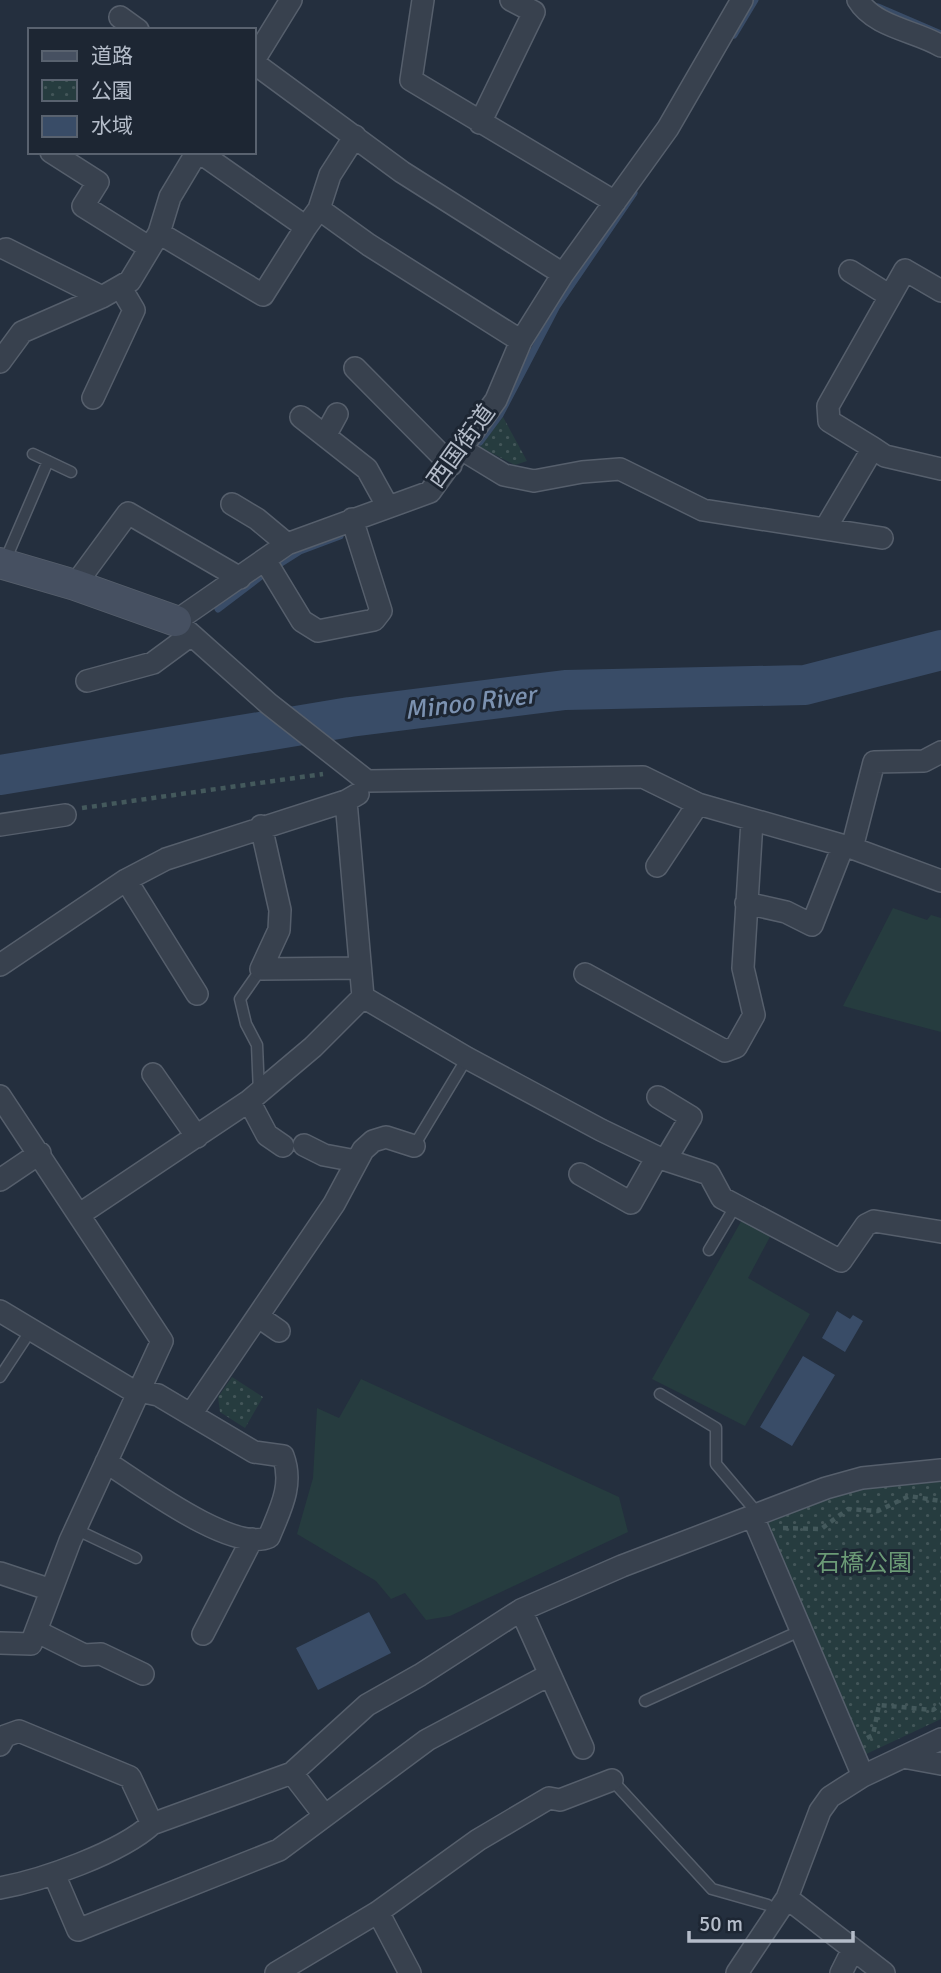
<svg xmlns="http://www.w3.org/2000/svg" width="941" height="1973" font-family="Signika,'Noto Sans JP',sans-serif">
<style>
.park{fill:url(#park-dots)}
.pitch{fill:#263c3f}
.water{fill:#394c67}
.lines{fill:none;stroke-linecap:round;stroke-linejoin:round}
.stream{stroke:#394c67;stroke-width:7}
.river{stroke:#394c67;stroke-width:40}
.lane-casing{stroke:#565f6c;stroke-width:13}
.street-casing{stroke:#565f6c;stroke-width:24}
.secondary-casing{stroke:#565f6c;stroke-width:32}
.path{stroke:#44595c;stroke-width:4.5;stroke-dasharray:5 5;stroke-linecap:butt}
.lane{stroke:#38414e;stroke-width:10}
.street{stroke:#38414e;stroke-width:21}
.secondary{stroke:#465061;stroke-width:30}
.labels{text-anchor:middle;stroke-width:6;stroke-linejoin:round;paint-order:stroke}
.street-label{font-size:24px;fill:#b4bcc9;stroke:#1d2633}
.park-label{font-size:24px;fill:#6b9a76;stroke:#1d2633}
.water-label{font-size:26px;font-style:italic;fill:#7c92b1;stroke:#1d2633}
</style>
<defs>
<pattern id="park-dots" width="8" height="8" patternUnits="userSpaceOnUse" patternTransform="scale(1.75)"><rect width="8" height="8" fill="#263c3f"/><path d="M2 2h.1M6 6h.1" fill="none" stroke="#435659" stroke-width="1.8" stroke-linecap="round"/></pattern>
</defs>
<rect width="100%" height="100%" fill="#242f3e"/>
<path class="park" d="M 503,417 L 527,461 L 515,465 L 480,447 Z
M 232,1377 L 263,1397 L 245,1428 L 220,1412 L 218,1397 Z
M 941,1474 L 941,1719 L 862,1756 L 767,1526 L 770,1516 L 864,1483 Z"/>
<path class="pitch" d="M 893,908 L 927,920 L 931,915 L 941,918 L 941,1032 L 843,1006 Z
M 743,1218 L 772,1233 L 748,1278 L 810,1314 L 745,1426 L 652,1379 Z
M 361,1379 L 619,1497 L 628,1532 L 450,1616 L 426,1620 L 405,1593 L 391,1599 L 376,1581 L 297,1534 L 313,1478 L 317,1408 L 339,1418 Z"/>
<path class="water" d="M 837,1311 L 850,1319 L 853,1315 L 863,1321 L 845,1352 L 822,1338 Z
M 803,1356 L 835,1375 L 792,1446 L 760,1427 Z
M 369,1612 L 391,1653 L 318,1690 L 296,1648 Z"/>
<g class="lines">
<path class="stream" d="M 878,7 L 941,34
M 734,35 L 755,0
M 480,442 L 500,415 L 557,306 L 634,193
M 281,563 L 300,551 L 340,536
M 218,609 L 260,577"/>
<path class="river" d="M 0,775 L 350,717 L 565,690 L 805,685 L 941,650"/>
<defs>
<path id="lane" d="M 33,454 L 71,472
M 5,561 L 48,461
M 259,1093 L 257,1045 L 246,1024 L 240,999 L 261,969
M 414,1146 L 467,1058
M 709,1250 L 736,1205
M 0,1377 L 31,1330
M 660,1394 L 716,1428 L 716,1464 L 759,1515
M 75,1529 L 136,1558
M 645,1701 L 802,1630
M 612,1780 L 712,1889 L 768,1905"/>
<path id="street" d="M 423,0 L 411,80 L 615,202
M 742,0 L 668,128 L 563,274 L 521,341 L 496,400 L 430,492 L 287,544 L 176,621 L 269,704 L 367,781 L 643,777 L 698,804 L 852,848 L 941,881
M 858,0 C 874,27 916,31 941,46
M 120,17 L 138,30
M 254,60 L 291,0
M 254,63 L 402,172 L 563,274
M 480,123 L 534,12 L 511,0
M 51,152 L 98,182 L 83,206 L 150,248
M 199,152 L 306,227 L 319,209 L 369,245 L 521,341
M 319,209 L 330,175 L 355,136
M 159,233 L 263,295 L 306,227
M 6,249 L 102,297
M 850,271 L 890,296
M 0,362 L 22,332 L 102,297 L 130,281 L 159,233 L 170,197 L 197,152
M 355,368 L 451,465
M 93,398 L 134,310 L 121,288
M 301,417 L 367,469 L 388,507
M 325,436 L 337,414
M 873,448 L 829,421 L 828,406 L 905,270 L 941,291
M 463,450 L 504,475 L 534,481 L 582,472 L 620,469 L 703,510 L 882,538
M 232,504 L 257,519 L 287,544
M 825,529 L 873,448 L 885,456 L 941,469
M 265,560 L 302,621 L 318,631 L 374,620 L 381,611 L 352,519
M 75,585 L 128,513 L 240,578
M 87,681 L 153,663 L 191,635
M 0,825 L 65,815
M 261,826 L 280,910 L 279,930 L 261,969 L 360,968
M 852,848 L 874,762 L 924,761 L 941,752
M 657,866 L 698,804
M 126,880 L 197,994
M 746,903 L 786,912 L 812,925 L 843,846
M 0,965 L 126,880 L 166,859 L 346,801 L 358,794
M 585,974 L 725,1051 L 736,1047 L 754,1015 L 743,968 L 752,821
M 363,997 L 467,1058 L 601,1130 L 657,1157 L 709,1174 L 722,1198 L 841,1261 L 866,1225 L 874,1221 L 941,1232
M 153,1074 L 197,1137
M 0,1096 L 162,1341 L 70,1541 L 31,1644 L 0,1643
M 658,1097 L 691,1117 L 666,1159
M 249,1101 L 267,1135 L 283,1146
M 304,1145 L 324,1155 L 356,1161
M 580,1174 L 631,1203 L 657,1157
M 0,1180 L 40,1153
M 80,1214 L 249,1101 L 313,1047 L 363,997 L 346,801
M 0,1311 L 130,1389 L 158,1395 L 254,1452 L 283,1456 C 294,1485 280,1510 269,1537 C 233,1554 138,1482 106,1462
M 259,1317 L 279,1331
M 191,1414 L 334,1204 L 363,1150 L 373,1141 L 386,1137 L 414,1146
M 753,1517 L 863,1776
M 0,1573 L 51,1590
M 521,1610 L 583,1748
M 36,1631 L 84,1655 L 101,1654 L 143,1674
M 203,1634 L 252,1539
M 0,1745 L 5,1736 L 19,1731 L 130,1777 L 152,1824
M 903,1757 L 941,1764
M 292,1773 L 325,1816
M 54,1874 L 78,1930 L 279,1850 L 427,1740 L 549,1675
M 0,1888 C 43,1880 120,1853 152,1824 L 292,1773 L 367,1705 L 420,1675 L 521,1610 L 622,1566 L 826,1488 L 862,1478 L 941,1470
M 787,1898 L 884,1973
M 378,1912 L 410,1973
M 276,1973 L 378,1912 L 478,1840 L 549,1798 L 560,1800 L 612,1780
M 737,1973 L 787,1898 L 820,1811 L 830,1797 L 863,1776 L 941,1739
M 841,1973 L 853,1949"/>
<path id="secondary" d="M 0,563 L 75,585 L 176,621"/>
</defs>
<use href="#lane" class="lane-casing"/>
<use href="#street" class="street-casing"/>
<use href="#secondary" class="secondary-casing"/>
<path class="path" d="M 82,808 L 323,774
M 783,1528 L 821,1529 L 848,1509 L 878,1511 L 909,1496 L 941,1501
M 867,1738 L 873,1735 L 879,1705 L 933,1710 L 941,1704"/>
<use href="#lane" class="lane"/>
<use href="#street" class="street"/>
<use href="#secondary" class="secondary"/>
</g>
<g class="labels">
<g class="street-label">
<text transform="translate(461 446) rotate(-54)" y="8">西国街道</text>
</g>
<g class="park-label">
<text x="864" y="1571">石橋公園</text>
</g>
<g class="water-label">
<text transform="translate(470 702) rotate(-7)" y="9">Minoo River</text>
</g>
</g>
<rect x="28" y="28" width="228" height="126" fill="#1d2633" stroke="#59626f" stroke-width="2"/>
<rect x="42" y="51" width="35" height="10" fill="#465061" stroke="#59626f" stroke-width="2"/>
<text x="91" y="63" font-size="21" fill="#b4bcc9">道路</text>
<rect x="42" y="80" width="35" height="21" fill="url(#park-dots)" stroke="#59626f" stroke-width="2"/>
<text x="91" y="98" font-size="21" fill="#b4bcc9">公園</text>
<rect x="42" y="116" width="35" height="21" fill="#394c67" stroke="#59626f" stroke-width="2"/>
<text x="91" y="133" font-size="21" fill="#b4bcc9">水域</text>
<path d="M689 1931v10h164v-10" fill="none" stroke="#b4bcc9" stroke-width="3.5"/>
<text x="699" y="1931" font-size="21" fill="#b4bcc9" stroke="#1d2633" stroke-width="5" paint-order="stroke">50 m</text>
</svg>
